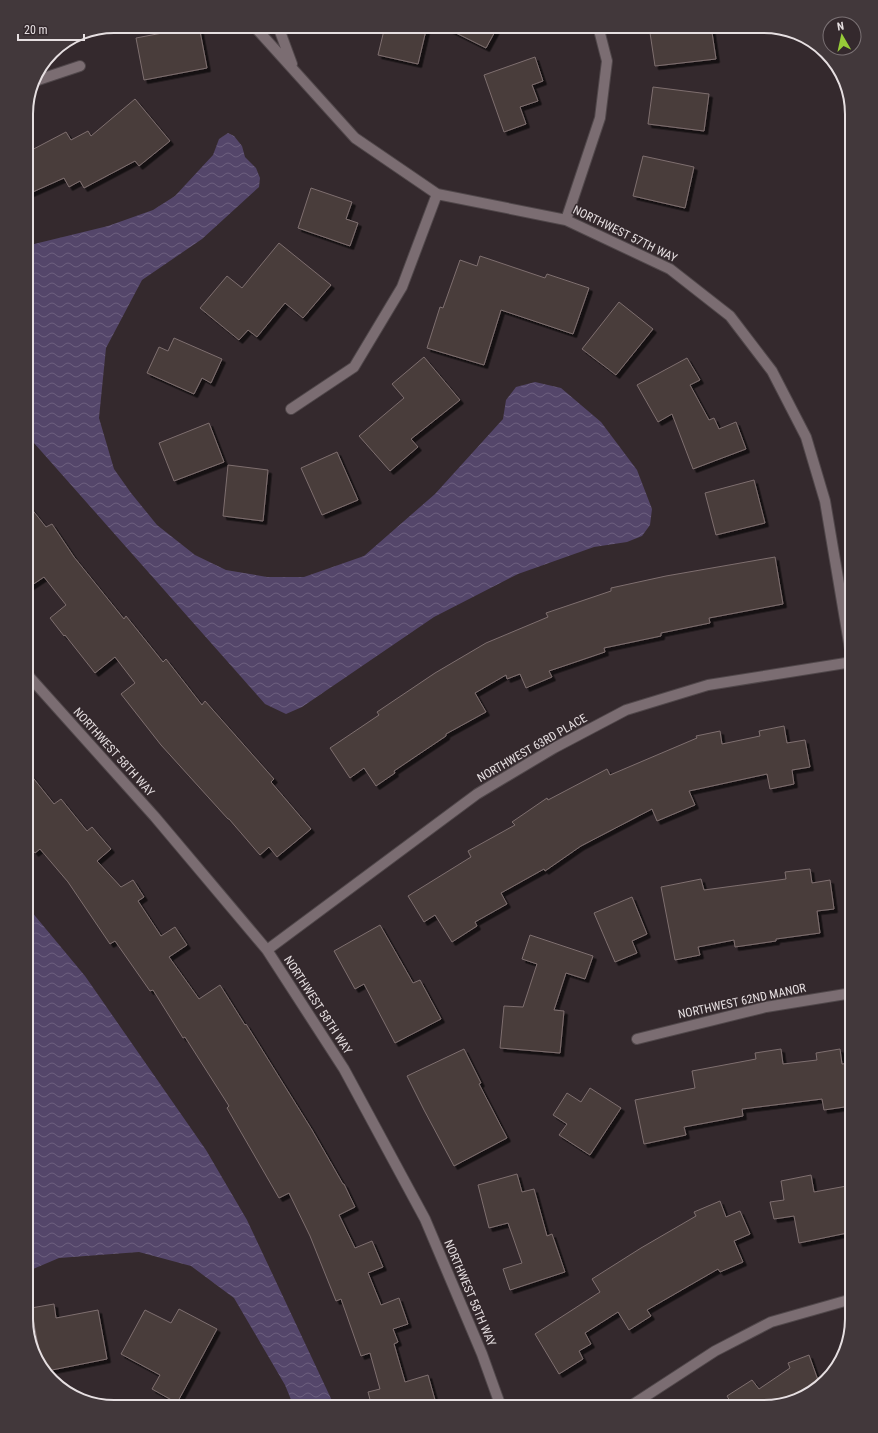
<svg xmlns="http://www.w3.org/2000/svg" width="878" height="1433" font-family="'Roboto Condensed',sans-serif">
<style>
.water{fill:url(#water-waves)}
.building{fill:#493c3b;stroke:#7e6f6f;filter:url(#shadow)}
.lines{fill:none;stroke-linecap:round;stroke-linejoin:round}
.minor-casing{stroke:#50474a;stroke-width:12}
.minor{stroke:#7b6d72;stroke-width:10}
.labels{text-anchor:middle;stroke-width:3;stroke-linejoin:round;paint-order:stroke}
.street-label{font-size:12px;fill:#e6dfe1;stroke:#34292d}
.rim{fill:none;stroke:#e6dfe1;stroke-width:2}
</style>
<defs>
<pattern id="water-waves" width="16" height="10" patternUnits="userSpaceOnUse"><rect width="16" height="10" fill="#54466a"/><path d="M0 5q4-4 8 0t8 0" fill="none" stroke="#6d607f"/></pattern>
<filter id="shadow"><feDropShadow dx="3.5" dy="3.5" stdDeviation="0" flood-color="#0009"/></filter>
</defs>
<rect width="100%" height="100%" fill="#34292d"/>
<path class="water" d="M 228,133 L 234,136 L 242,146 L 245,157 L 256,168 L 260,178 L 259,187 L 202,239 L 142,280 L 106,348 L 99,418 L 114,469 L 131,493 L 157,525 L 195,555 L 226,570 L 267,577 L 304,577 L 364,556 L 435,494 L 503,419 L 506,400 L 516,387 L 535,382 L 561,388 L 601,422 L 637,470 L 652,509 L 650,525 L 642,536 L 627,542 L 594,547 L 518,574 L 434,617 L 302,707 L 286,714 L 265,704 L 26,434 L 26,246 L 108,226 L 153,210 L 175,196 L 213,155 L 219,139 Z
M 26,905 L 85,976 L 206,1150 L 247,1220 L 335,1407 L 294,1407 L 285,1385 L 234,1298 L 191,1266 L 139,1252 L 59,1258 L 26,1272 Z"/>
<path class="building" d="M 199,26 L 207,68 L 144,80 L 136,38 Z
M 385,26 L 427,26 L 418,64 L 378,55 Z
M 442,26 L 498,26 L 486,48 Z
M 649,26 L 711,26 L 716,59 L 655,66 Z
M 535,57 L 543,81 L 532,85 L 538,101 L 520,107 L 526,124 L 504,132 L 484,75 Z
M 653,87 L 709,94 L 704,131 L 648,124 Z
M 135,99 L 170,141 L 139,166 L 135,161 L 84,188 L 80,181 L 69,187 L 64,178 L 26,195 L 26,153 L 66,132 L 71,140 L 88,131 L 91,136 Z
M 643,156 L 694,167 L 685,208 L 633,196 Z
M 311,188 L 352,202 L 346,219 L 358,223 L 350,246 L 298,228 Z
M 279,243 L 331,285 L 303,318 L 285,303 L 257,337 L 248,330 L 239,340 L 200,308 L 227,276 L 242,288 Z
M 480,256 L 545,278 L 547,274 L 589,288 L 573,334 L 501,310 L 484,365 L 427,348 L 440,307 L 443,308 L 460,260 L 477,266 Z
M 619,302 L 653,329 L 616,375 L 582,349 Z
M 174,338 L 222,359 L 211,383 L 202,378 L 194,394 L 147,373 L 159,347 L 168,351 Z
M 424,357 L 460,400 L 411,439 L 418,447 L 390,471 L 359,436 L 404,398 L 392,384 Z
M 687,358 L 700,380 L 690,385 L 709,420 L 714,418 L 719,429 L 736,422 L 746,449 L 693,469 L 672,414 L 658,422 L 637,385 Z
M 209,423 L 224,462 L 174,481 L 159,443 Z
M 337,452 L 358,500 L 322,515 L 301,468 Z
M 228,465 L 268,470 L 263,521 L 223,516 Z
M 754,480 L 765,523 L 716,535 L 705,493 Z
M 26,502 L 46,527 L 52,524 L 74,557 L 124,619 L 126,616 L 163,662 L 166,659 L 202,705 L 205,701 L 274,779 L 271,782 L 311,829 L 277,857 L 269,847 L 260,855 L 229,819 L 228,819 L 161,745 L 121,694 L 135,683 L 115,657 L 95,673 L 65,635 L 64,636 L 50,618 L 66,605 L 44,577 L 26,589 Z
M 775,557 L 783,604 L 709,618 L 710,623 L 661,633 L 661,636 L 604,648 L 605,652 L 549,671 L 552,677 L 526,688 L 520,674 L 507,679 L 506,675 L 475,693 L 486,712 L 446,734 L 446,736 L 394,771 L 395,773 L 376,786 L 364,768 L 350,778 L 330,748 L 379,715 L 377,712 L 435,673 L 486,643 L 548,617 L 546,613 L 611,591 L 611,588 L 666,576 Z
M 784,726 L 787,743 L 805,740 L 810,767 L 792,770 L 794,784 L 770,789 L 767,774 L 689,791 L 695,805 L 657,821 L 652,809 L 581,846 L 545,871 L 544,869 L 501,893 L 507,904 L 475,922 L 477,926 L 452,942 L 435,915 L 424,922 L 408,896 L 471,857 L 468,851 L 515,825 L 512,822 L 547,798 L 548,800 L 607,769 L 610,775 L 697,738 L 696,736 L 720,731 L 722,744 L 760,736 L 759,731 Z
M 26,769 L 54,804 L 61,799 L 87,831 L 92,827 L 111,849 L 97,861 L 121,887 L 133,880 L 144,897 L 138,901 L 161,936 L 175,927 L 187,945 L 169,957 L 199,999 L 220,985 L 245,1025 L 246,1024 L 312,1130 L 343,1184 L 344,1184 L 355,1207 L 339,1215 L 355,1248 L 372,1241 L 383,1267 L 368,1273 L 381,1305 L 399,1298 L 408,1324 L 393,1329 L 398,1342 L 394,1344 L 405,1382 L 428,1375 L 435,1400 L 411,1407 L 372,1407 L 368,1392 L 380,1389 L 370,1353 L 361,1356 L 341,1299 L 336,1301 L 310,1236 L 289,1193 L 279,1198 L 227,1108 L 229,1106 L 185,1037 L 183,1038 L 153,990 L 150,991 L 115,941 L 110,944 L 68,882 L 40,849 L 35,853 L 26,842 Z
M 810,869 L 812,883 L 830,880 L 834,909 L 817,911 L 820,933 L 776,939 L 776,941 L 735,947 L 734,940 L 698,947 L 700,955 L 675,960 L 661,887 L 701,879 L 704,890 L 786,879 L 785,872 Z
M 632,897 L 647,934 L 632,941 L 637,953 L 615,962 L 594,913 Z
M 380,925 L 413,983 L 420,980 L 441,1019 L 395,1043 L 364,984 L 355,989 L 334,951 Z
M 530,935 L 593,956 L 585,979 L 566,973 L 554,1010 L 564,1011 L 560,1053 L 500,1048 L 504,1006 L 523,1007 L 537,964 L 522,959 Z
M 464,1049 L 481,1083 L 479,1084 L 507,1138 L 454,1166 L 424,1110 L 407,1076 Z
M 781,1049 L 783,1064 L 817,1060 L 816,1053 L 840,1049 L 842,1064 L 852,1063 L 852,1096 L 849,1097 L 851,1106 L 824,1110 L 822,1099 L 742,1109 L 743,1116 L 684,1127 L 686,1135 L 644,1144 L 635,1100 L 695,1088 L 692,1071 L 756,1059 L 755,1053 Z
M 590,1088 L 621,1108 L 590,1155 L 559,1135 L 567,1124 L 553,1115 L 567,1093 L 581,1102 Z
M 517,1174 L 522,1192 L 534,1189 L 547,1236 L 552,1234 L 565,1272 L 510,1290 L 503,1269 L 522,1263 L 508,1223 L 489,1228 L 478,1185 Z
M 811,1175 L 814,1192 L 852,1185 L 852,1232 L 799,1243 L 794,1216 L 774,1219 L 770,1202 L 784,1200 L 781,1181 Z
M 720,1201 L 726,1217 L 740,1211 L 750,1234 L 734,1241 L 743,1262 L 720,1272 L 718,1269 L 647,1310 L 651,1316 L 629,1330 L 618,1312 L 585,1333 L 591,1344 L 579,1351 L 583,1359 L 559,1374 L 535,1334 L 600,1292 L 592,1279 L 641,1248 L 696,1216 L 694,1212 Z
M 54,1304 L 56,1318 L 98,1310 L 107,1359 L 47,1371 L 42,1366 L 31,1308 Z
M 179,1309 L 217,1329 L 177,1403 L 152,1389 L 160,1375 L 121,1354 L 145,1310 L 171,1323 Z
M 809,1355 L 819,1383 L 803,1398 L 764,1407 L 731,1407 L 733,1406 L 727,1396 L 752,1380 L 759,1389 L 790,1368 L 788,1363 Z"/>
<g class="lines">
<defs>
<path id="minor" d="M 254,26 L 355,138 L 437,194 L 566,220 L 670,269 L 730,316 L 772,371 L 806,437 L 825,501 L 852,661
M 278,26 L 292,64
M 32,82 L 80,66
M 566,220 L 600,118 L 607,61 L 598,26
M 291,409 L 354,367 L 402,287 L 437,194
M 26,673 L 155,817 L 267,950 L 344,1069 L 425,1219 L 482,1354 L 501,1407
M 267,950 L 477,794 L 554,748 L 626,710 L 708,685 L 852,662
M 637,1039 L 766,1007 L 852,993
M 629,1407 L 715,1351 L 771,1322 L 852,1299"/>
</defs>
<use href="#minor" class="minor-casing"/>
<use href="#minor" class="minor"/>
</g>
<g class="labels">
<g class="street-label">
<text transform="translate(625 234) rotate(26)" y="4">NORTHWEST 57TH WAY</text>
<text transform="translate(532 748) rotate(-30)" y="4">NORTHWEST 63RD PLACE</text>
<text transform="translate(114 752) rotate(48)" y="4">NORTHWEST 58TH WAY</text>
<text transform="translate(742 1001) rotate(-12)" y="4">NORTHWEST 62ND MANOR</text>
<text transform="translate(318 1005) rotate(57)" y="4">NORTHWEST 58TH WAY</text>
<text transform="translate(470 1293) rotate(67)" y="4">NORTHWEST 58TH WAY</text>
</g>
</g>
<path d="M0 0H878V1433H0ZM114 33H764A81 81 0 0 1 845 114V1319A81 81 0 0 1 764 1400H114A81 81 0 0 1 33 1319V114A81 81 0 0 1 114 33Z" fill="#42383b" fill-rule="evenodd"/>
<path class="rim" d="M114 33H764A81 81 0 0 1 845 114V1319A81 81 0 0 1 764 1400H114A81 81 0 0 1 33 1319V114A81 81 0 0 1 114 33Z"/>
<g transform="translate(842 36) rotate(351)"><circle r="19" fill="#34292d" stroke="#7b7275"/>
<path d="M0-3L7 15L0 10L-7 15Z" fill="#97cc38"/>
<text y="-6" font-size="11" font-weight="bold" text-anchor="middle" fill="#e6dfe1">N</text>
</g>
<path d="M18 34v6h66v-6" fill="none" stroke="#e6dfe1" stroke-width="2"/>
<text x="24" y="34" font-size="12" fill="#e6dfe1" stroke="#34292d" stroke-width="3" paint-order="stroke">20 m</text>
</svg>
